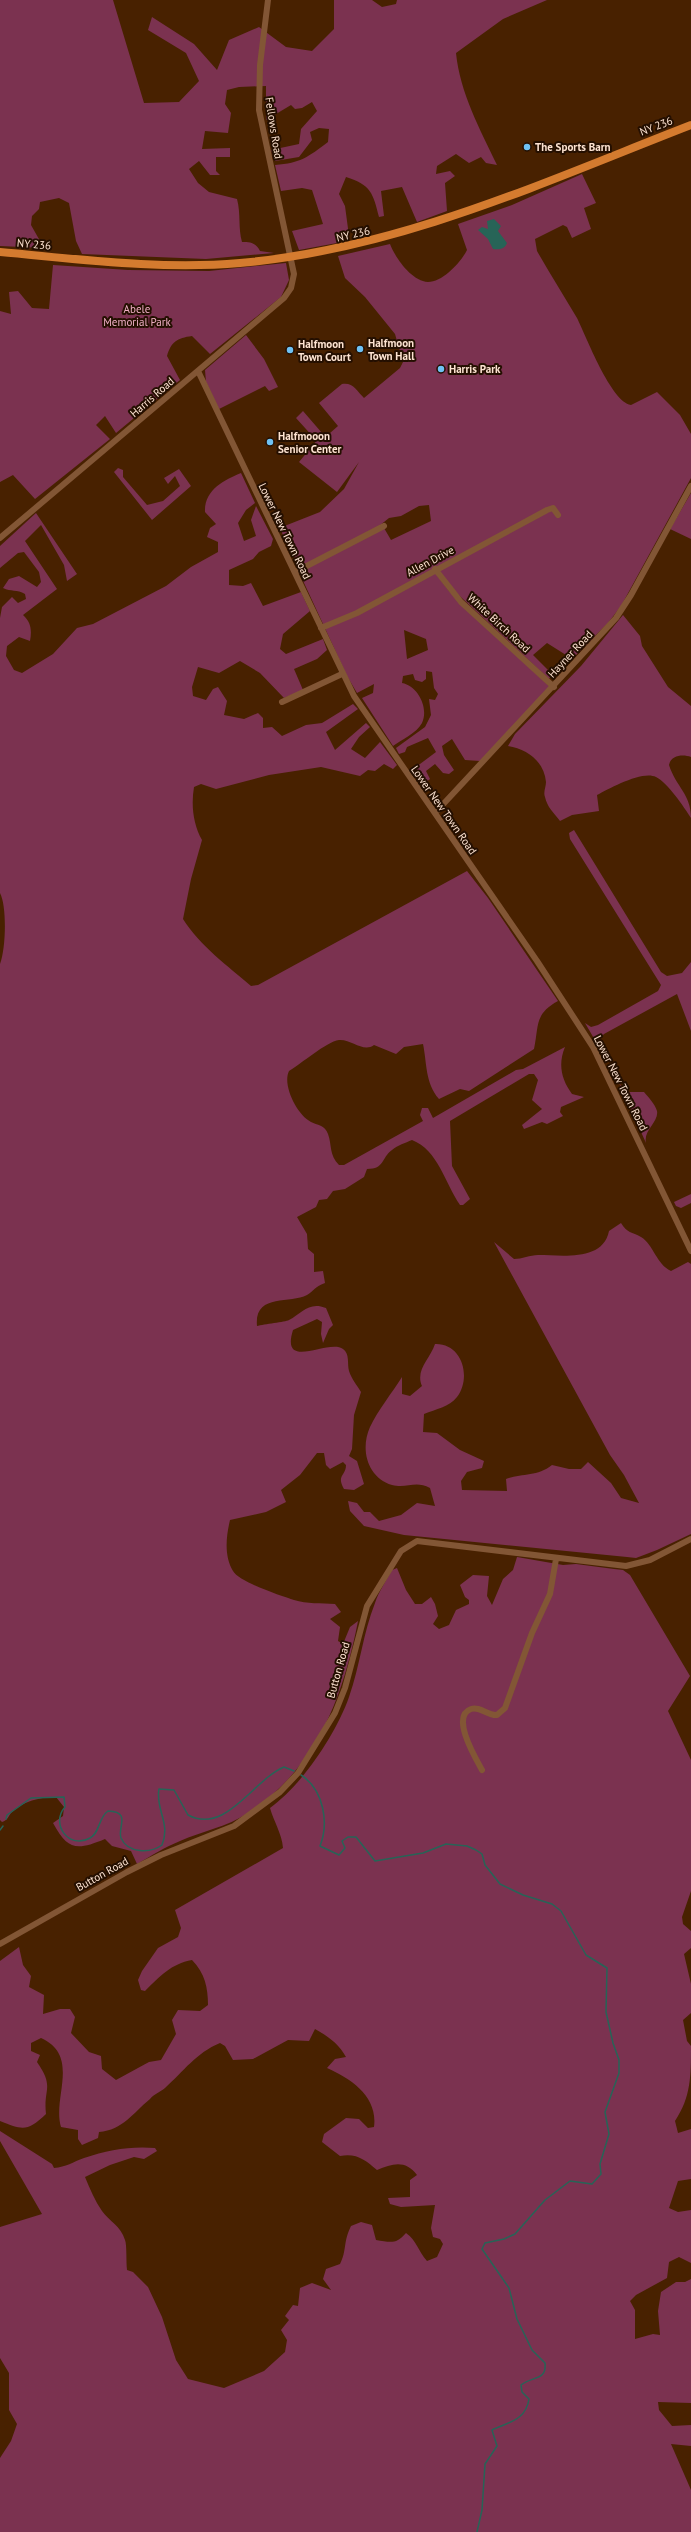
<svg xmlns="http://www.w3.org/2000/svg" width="691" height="2532" font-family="'PT Sans',sans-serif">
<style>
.green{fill:#7b3250;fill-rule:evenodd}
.water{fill:#276457}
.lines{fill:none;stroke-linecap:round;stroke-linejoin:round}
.stream{stroke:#276457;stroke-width:1.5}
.minor{stroke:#825635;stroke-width:6}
.major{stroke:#d47b2f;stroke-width:8}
.poi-dot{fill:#6fc2f4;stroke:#240f00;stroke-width:1.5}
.labels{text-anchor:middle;stroke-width:4;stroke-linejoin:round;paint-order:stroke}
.street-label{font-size:11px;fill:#fde3d1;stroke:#240f00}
.poi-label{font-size:11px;font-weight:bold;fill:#fde3d1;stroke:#240f00;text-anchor:start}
.park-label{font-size:11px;fill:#f0b0c6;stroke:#240f00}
</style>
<rect width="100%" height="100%" fill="#482100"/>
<path class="green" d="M 0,0 L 113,0 L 144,103 L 179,102 L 199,81 L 186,53 L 148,30 L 152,17 L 194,44 L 217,70 L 229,40 L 259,27 L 286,47 L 312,51 L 334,29 L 334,0 L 372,0 L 382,7 L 396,4 L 397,0 L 547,0 L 503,19 L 456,53 C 460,93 480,129 497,165 L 486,163 L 481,157 L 469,163 L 456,154 L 437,166 L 436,174 L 450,171 L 455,176 L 445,183 L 447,211 L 417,222 L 402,187 L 381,191 L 384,216 L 379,217 C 373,193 371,185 346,177 L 339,194 L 345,206 L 349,236 L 337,243 L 299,250 L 292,231 L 323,224 L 312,190 L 302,188 L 281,191 L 275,165 C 301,163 308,157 328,142 L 329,129 L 319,128 L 310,132 L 312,140 L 299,157 L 275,161 L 271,150 L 299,144 L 301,129 L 317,111 L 312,102 L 302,108 L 295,109 L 291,105 L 266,120 L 266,86 L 239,87 L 227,90 L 225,104 L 231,113 L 228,133 L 205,131 L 202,149 L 230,148 L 230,157 L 216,157 L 216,171 L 220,175 L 210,175 L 199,161 L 189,169 L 198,183 L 209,192 L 237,199 C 241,214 238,228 242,242 C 251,242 256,243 260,251 L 274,253 L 206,259 L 82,254 L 76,241 L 69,203 L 59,198 L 40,202 L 39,209 L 32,216 L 31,225 L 44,248 L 0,246 Z
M 582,174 L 596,203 L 584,208 L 591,229 L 572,238 L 567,227 L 563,225 L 535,239 L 537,251 C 550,274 564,296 577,318 C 586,336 611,402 631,405 L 657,392 L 680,415 L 691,434 L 691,478 L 621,606 L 608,623 L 576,655 L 566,655 L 547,643 L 533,655 L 552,674 L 549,679 L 436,574 L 449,591 L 550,687 L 480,761 L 465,760 L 452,739 L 442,746 L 444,755 L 454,770 L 449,774 L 443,773 L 435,764 L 426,771 L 430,779 L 422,785 L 418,778 L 416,767 L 436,752 L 428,738 L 407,747 L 405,752 L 399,754 L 396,748 L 425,727 L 431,715 L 429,699 L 435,700 L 438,694 L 434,688 L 432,672 L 426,671 L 426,679 L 422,682 L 415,680 L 413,674 L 403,676 L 402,683 C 418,686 429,708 422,723 C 417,733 401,740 393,746 L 362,698 L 373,693 L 374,684 L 357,693 L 347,676 L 299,572 L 384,528 L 391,540 L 431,521 L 429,505 L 419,506 L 401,516 L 389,518 L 379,526 L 302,566 L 298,564 L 282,533 L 282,527 L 320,512 L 344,489 L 359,462 L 337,492 L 299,462 L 318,439 L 321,441 L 338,426 L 319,403 L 342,384 C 353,382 357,391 364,398 L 400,368 L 403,362 L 395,334 L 365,297 L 345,278 L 338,256 L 390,244 C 395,257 411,281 428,282 C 443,282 461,262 467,250 L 458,224 L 512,205 ZM 404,630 L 426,639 L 428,650 L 407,659 Z
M 286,263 L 289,280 L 281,297 L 210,354 L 192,336 C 177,338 171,342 167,356 L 180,380 L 116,433 L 105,416 L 96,425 L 110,439 L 35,499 L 13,475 L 0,482 L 0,311 L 11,314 L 9,292 L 18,291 L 32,308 L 49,309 L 53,265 L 128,270 L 209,271 Z
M 246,335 L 264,359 L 278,387 L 269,391 L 265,386 L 219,409 L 206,382 L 205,370 Z
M 303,411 L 322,433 L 315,439 L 296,418 Z
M 118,468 L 123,470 L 123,477 L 147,505 L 163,501 L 180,486 L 175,476 L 168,484 L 164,478 L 179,469 L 191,486 L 152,520 L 114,472 Z
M 241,473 L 255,503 L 246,510 L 238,523 L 244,541 L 256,536 L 251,520 L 256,506 L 273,539 L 271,546 L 259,552 L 253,559 L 229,570 L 229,585 L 243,586 L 251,583 L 263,606 L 301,592 L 310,611 L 283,634 L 280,649 L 286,654 L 323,639 L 327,650 L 317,659 L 294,669 L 303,690 L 284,698 L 260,673 L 240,661 L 219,673 L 198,667 L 192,687 L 193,696 L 206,700 L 213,689 L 218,687 L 227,701 L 224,715 L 244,719 L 258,713 L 263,718 L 263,728 L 272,727 L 282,736 L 306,725 L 322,723 L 353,704 L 358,709 L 326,732 L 335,750 L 366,723 L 370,727 L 359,737 L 351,749 L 365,758 L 380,742 L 397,765 L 393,769 L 384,764 L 375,771 L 368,770 L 360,776 L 321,767 L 269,775 L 216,789 L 201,784 L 194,787 C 191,805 193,824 202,840 L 191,879 L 183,919 C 200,946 228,966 251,986 L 258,985 L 467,871 L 488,898 L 558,1001 C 534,1014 539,1026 534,1049 L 469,1091 L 460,1089 L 439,1099 C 425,1083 427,1063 423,1044 L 404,1047 L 396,1054 L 374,1045 C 363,1053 352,1039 339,1040 C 326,1042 301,1064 289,1071 C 282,1085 297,1115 311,1122 C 317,1125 325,1125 328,1134 C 332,1145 329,1155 339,1165 L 344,1165 L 423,1121 L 420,1115 L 422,1108 L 428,1108 L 433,1118 L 516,1070 L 523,1069 L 565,1047 C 558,1064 561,1079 572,1094 L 584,1097 L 561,1107 L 560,1112 L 563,1116 L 547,1124 L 542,1122 L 524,1129 L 522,1125 L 542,1109 L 532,1100 L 538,1080 L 534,1074 L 529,1074 L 450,1121 L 452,1166 L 470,1199 L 463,1205 L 460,1205 C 445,1183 438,1150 412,1140 C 405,1143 398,1145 392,1150 C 381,1158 385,1169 367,1169 L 364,1177 L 345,1189 L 333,1191 L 327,1199 L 319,1200 L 316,1207 L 297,1217 L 307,1234 L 308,1249 L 314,1254 L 314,1272 L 323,1271 L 325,1283 C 314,1287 314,1291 307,1295 C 290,1304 254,1293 257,1326 C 264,1324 285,1322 289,1320 C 302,1313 309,1301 326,1308 L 333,1325 L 329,1329 L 323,1343 L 321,1334 L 322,1322 L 317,1319 L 293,1330 C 280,1372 329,1338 343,1349 C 350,1354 347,1363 349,1371 C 352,1380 357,1385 361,1392 L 354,1415 L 352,1449 L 349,1456 L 357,1461 L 364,1484 L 354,1490 L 344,1489 C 336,1475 346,1476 346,1465 L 343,1462 L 330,1469 L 326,1465 L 324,1453 L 317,1453 L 300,1475 L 281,1490 L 286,1502 L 266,1512 L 230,1520 C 226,1537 224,1556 233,1571 C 239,1582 282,1596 294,1600 C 307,1604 321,1603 335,1604 L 341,1612 L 330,1619 L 340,1627 L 338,1641 L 343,1644 L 350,1627 L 358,1621 C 343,1698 316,1769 248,1813 C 227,1827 202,1831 180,1841 C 165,1847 151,1856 137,1864 L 131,1851 L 112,1846 L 105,1839 C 76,1851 68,1850 53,1823 L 63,1816 L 64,1807 L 56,1797 C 41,1797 22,1801 11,1813 C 8,1817 8,1820 2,1822 L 0,1820 L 0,964 C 6,949 7,906 0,893 L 0,618 L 2,607 L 12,597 L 18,603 L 26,599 L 25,594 C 17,589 11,592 3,588 L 9,579 L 19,576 L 37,587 L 41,582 L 39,572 L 24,552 L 18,553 L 0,568 L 0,546 L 36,513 L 77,574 L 67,581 L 64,565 L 41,525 L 25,541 L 57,589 L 23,615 C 31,622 32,630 30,641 L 19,637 L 7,646 L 6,656 L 14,670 L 22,673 L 53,654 L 77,628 L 93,624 L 166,586 L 191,567 L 218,552 L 218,542 L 207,537 L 210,528 L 216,524 L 205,512 C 204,490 224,480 241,473 Z
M 691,493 L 691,539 L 670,529 Z
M 623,615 L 640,636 L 642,646 L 668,687 L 691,706 L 691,757 C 683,754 671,755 669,765 C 676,787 691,794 691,818 C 684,807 667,782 656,777 C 643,770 610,788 597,795 L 599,811 L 572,815 L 560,821 C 554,813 547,807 545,797 C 543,792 546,787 546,782 C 544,761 527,749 508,746 L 515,734 L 581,666 Z
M 574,830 L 661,972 L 667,976 L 682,973 L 691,962 L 691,1031 L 677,994 L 604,1034 L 599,1039 L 599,1047 L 585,1023 L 591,1027 L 598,1025 L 658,991 L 661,985 L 570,839 L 569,833 Z
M 619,1083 L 626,1092 L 644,1092 C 648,1097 655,1104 657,1111 C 659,1122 643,1130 646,1143 Z
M 691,1194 L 691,1203 L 681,1208 L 676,1206 L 674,1202 Z
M 621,1223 C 627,1233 632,1232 641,1237 C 654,1245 656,1264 671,1271 L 688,1262 L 691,1264 L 691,1534 L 657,1550 L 636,1558 L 627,1557 L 404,1535 L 364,1526 L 350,1511 L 348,1501 L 357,1503 L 364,1512 L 370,1512 L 379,1521 L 401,1515 L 417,1503 L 435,1506 L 430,1488 C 415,1480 407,1489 392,1485 C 367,1477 360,1449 370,1427 C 378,1410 392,1393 402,1377 L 402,1394 L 410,1396 L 422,1386 C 415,1370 430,1359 435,1344 C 462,1343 472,1377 457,1397 C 449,1407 436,1409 424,1414 L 423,1432 L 437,1433 L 460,1450 L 484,1461 L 482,1468 L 467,1472 L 461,1481 L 462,1490 L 507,1491 L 506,1479 C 522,1473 537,1477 552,1465 L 569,1469 L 581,1469 L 588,1462 L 611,1483 L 621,1498 L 639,1503 L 624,1475 L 610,1455 L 494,1242 L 514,1259 C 522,1259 530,1255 538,1255 C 561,1255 603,1262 609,1231 Z
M 517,1557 L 563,1565 L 576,1564 L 614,1569 L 623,1570 L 630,1575 L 690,1676 L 668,1711 L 691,1760 L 691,1891 L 682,1917 L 683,1924 L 691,1931 L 691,1948 L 684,1954 L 691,1984 L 691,2013 L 683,2020 L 687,2041 L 691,2046 C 691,2076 691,2097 675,2121 L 678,2133 L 691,2129 L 691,2179 L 678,2181 L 669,2208 L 678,2212 L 691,2210 L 691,2263 L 679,2257 L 669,2262 L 667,2278 L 636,2295 L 630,2301 L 635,2310 L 635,2339 L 653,2334 L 660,2335 L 658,2311 L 661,2292 L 676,2282 L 685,2282 L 691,2279 L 691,2403 L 658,2402 L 659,2410 L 672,2426 L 691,2425 L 691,2446 L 671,2444 L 691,2490 L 691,2532 L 0,2532 L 0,2458 L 11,2441 L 17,2424 L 9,2410 L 9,2373 L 0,2358 L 0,2227 L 42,2214 L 0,2141 L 0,2131 L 52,2164 L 54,2168 C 66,2167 73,2162 84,2158 C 108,2150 130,2146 155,2148 L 157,2151 L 144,2159 L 134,2157 L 110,2165 L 85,2177 C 90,2189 95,2201 102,2211 C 109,2221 121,2226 125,2240 C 127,2245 126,2261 127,2270 L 133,2272 L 148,2287 L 162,2317 L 176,2360 L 188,2379 L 224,2388 L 264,2371 L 285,2352 L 287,2340 L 281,2330 L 289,2320 L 285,2316 L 293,2305 L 298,2306 L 300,2288 L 312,2283 L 331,2290 L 323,2279 L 326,2269 L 340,2264 C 347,2250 343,2242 351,2226 L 361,2222 L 372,2225 L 376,2240 C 390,2242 396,2245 406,2233 C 417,2241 418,2251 427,2261 L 437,2257 L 443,2244 L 440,2239 L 433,2237 L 431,2228 L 435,2205 L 401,2207 L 390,2204 L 388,2198 L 410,2197 L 410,2180 L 417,2175 C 406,2160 393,2163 377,2170 C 365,2160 357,2153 340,2156 L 322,2142 L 324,2134 L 346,2118 L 359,2119 L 368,2128 L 374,2127 C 378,2097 352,2079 327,2068 L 335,2059 L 346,2057 C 339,2044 329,2037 315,2029 L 309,2041 L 288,2040 L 253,2059 L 233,2060 L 225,2046 L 220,2043 C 196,2053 184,2071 165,2088 C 160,2092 154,2094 150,2099 C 133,2113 123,2130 99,2132 L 98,2138 L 82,2145 L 78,2139 L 78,2130 L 61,2127 C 52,2098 81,2056 41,2038 L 31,2043 L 31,2051 L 40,2055 L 37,2062 C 55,2088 43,2088 46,2114 C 27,2132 23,2130 0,2121 L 0,1961 L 19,1947 L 23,1965 L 31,1976 L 29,1987 L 44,1995 L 43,2014 L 60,2009 L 70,2009 L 75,2017 L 71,2033 L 89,2052 L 101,2056 L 102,2069 L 116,2080 L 149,2062 L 161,2060 L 176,2034 L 172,2020 L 178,2010 L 200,2011 L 208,2005 C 208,1988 205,1973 192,1960 C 171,1964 160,1976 145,1991 L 141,1990 L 138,1980 L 142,1971 L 158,1948 L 178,1937 L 181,1928 L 175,1910 L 283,1848 C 282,1834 274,1822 270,1808 C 302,1785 336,1734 349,1697 C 360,1666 363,1633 375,1603 C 379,1591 386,1581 392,1570 L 397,1568 L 406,1590 L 415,1604 L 422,1604 L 431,1597 L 435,1604 L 438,1616 L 433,1624 L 439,1629 L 449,1625 L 456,1610 L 469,1604 L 469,1600 L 465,1597 L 460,1585 L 473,1575 L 489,1576 L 487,1596 L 492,1605 L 503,1579 L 513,1570 Z"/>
<path class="water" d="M 494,219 L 501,226 L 498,231 L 507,243 C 505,249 499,250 493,249 L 488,239 L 478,230 L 482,227 L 488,229 L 487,221 Z"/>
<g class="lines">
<path class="stream" d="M 301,1775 C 324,1790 329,1823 320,1846 L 339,1855 L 345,1848 L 342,1841 L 348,1837 L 356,1837 L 375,1861 L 423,1853 L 446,1844 L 467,1846 L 476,1850 L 482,1854 L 485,1865 L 500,1884 L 523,1895 L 552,1904 L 561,1911 L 586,1955 L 607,1968 L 606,2012 L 613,2043 L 619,2060 L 619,2073 L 605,2112 L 609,2134 L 600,2164 L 601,2174 L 592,2184 L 570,2181 L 545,2200 L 515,2234 L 504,2239 L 485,2243 L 482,2249 L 509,2288 L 517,2319 L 532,2350 L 545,2363 C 547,2381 532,2376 521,2385 L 522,2392 L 529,2399 C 526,2420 509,2422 492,2430 L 497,2446 L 485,2464 L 482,2510 L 477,2532
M 6,1819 L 7,1815 L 31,1798 L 64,1797 L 65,1807 C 50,1824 69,1850 90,1838 C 100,1833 98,1818 108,1811 C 132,1812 117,1827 121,1838 C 128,1854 151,1853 162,1845 C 171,1823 155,1809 159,1789 L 174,1790 L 188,1815 C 226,1835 253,1780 284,1767 L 294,1771
M 0,1830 L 3,1826"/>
<path class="minor" d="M 198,371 L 354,696 L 537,961 L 593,1047 L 691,1251
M 0,538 L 284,298 L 291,288 L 294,274 L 259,110 L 260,65 L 268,0
M 435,569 L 461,602 L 554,687
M 295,572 L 384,526
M 321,628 L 357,613 L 547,510 L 553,508 L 558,515
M 282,702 L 342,674
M 435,813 L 616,618 L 631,595 L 691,486
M 482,1770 C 476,1759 450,1716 471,1709 C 480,1706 488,1716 497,1715 L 505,1708 L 532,1633 L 550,1594 L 556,1559
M 0,1944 L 127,1872 L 161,1855 L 234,1826 L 280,1792 L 298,1773 L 335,1713 L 345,1688 L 367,1606 L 401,1551 L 417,1541 L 626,1566 L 650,1560 L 691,1539"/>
<path class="major" d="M 0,252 C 79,259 160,270 240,263 C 399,249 544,182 691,125"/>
</g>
<g class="poi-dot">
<circle cx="527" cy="147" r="4"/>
<circle cx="360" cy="349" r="4"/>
<circle cx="290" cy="350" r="4"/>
<circle cx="441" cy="369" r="4"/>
<circle cx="270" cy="442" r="4"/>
</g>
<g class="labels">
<g class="street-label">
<text transform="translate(656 126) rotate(-21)" y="4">NY 236</text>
<text transform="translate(274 128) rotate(81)" y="4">Fellows Road</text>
<text transform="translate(353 234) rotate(-13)" y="4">NY 236</text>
<text transform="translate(34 244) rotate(5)" y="4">NY 236</text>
<text transform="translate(152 397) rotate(-41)" y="4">Harris Road</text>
<text transform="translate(285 531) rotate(64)" y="4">Lower New Town Road</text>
<text transform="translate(430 561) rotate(-28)" y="4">Allen Drive</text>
<text transform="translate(499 623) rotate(43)" y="4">White Birch Road</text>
<text transform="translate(570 654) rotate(-47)" y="4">Hayner Road</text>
<text transform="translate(444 810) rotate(55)" y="4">Lower New Town Road</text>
<text transform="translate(621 1083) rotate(63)" y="4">Lower New Town Road</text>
<text transform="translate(338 1670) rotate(-74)" y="4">Button Road</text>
<text transform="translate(102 1874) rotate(-29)" y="4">Button Road</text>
</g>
<g class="poi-label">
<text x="535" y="151">The Sports Barn</text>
<text x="368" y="347">Halfmoon<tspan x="368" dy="13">Town Hall</tspan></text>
<text x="298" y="348">Halfmoon<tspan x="298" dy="13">Town Court</tspan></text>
<text x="449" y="373">Harris Park</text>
<text x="278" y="440">Halfmooon<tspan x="278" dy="13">Senior Center</tspan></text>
</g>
<g class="park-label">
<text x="137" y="313">Abele<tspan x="137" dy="13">Memorial Park</tspan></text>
</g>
</g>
</svg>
